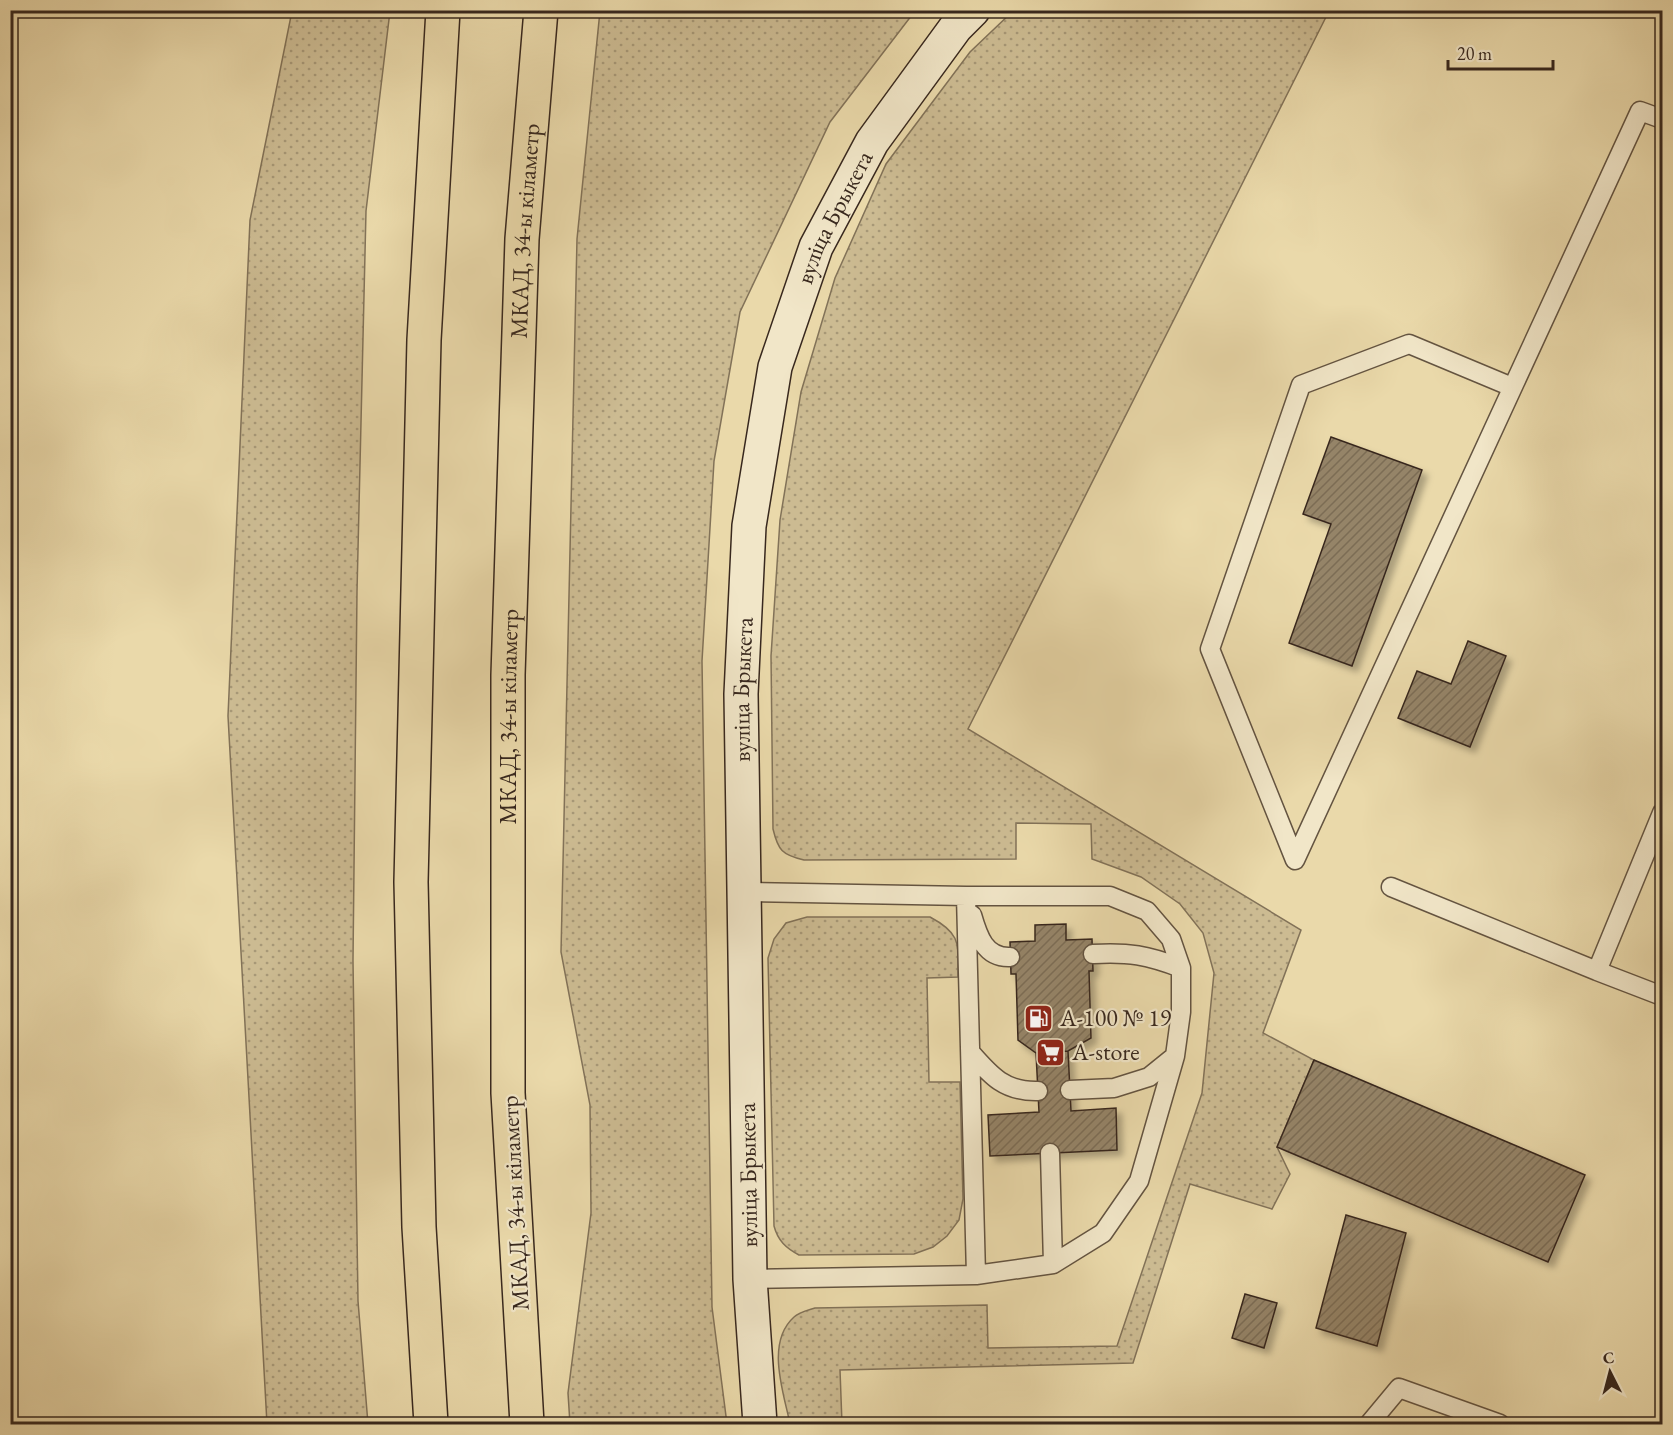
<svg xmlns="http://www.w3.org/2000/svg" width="1673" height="1435" font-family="'EB Garamond',serif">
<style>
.grass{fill:url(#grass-dots);stroke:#827258;stroke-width:1.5}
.building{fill:url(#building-hatch);stroke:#38281e;stroke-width:1.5;filter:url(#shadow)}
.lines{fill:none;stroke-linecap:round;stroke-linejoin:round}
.lane-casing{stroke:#645441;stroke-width:21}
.secondary-casing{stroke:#38281e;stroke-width:36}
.highway-casing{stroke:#38281e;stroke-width:36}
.lane{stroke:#f1e6c8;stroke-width:18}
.secondary{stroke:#f1e6c8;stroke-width:33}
.highway{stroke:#ead9aa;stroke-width:33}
.labels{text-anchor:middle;stroke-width:4.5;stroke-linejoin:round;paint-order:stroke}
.street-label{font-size:24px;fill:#38281e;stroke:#f1e6c8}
.poi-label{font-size:24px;fill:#38281e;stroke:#f1e6c8;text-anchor:start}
</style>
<defs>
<pattern id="grass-dots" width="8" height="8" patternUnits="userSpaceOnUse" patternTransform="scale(1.5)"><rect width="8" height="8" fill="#ccbb92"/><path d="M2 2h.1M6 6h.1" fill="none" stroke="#a79877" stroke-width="1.8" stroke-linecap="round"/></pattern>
<pattern id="building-hatch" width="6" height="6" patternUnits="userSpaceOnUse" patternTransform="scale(1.5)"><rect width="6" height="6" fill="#958467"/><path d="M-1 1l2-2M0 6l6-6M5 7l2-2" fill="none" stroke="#7b6c54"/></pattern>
<filter id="shadow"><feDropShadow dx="5.5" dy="5.5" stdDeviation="3" flood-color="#0004"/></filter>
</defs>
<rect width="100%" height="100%" fill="#ead9aa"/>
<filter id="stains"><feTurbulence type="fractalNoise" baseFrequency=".00333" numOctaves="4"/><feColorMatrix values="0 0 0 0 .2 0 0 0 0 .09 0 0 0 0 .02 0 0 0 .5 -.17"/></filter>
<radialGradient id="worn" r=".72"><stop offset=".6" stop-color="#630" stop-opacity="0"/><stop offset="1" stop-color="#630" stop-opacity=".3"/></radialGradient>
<path class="grass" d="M 292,11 L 390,11 L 366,211 L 357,592 L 353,961 L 358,1301 L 368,1424 L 267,1424 L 228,716 L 250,220 Z
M 600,11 L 915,11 L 830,122 L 740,312 L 714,461 L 702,661 L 712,1307 L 727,1424 L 570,1424 L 568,1393 L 591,1213 L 590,1105 L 561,952 L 577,239 Z
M 1013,11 L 1329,11 L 968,729 L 1301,930 L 1263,1033 L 1314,1060 L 1277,1147 L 1290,1174 L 1272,1209 L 1190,1184 L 1133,1363 L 840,1370 L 842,1424 L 790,1424 C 784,1393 765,1343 794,1317 C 799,1312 809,1310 815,1308 L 987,1305 L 988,1348 L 1117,1346 L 1202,1093 L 1214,973 L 1203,933 L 1180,904 L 1141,877 L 1092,859 L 1091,824 L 1016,823 L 1016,859 L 804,860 C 782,855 778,850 773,829 L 771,656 L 780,520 L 801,392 L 835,278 L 886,164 L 970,52 Z
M 807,917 L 930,917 C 962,934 958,944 958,977 L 927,978 L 929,1082 L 960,1082 L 963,1199 L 959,1220 L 947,1236 L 933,1247 L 914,1254 L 799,1255 C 786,1248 778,1241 774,1226 L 768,958 L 774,939 L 786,923 Z"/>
<path class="building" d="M 1662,374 L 1662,392 L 1656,389 Z
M 1331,437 L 1422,470 L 1352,666 L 1289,643 L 1331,524 L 1303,514 Z
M 1468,641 L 1506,656 L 1470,747 L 1398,718 L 1417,671 L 1451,684 Z
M 1066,924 L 1066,940 L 1092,939 L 1093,971 L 1089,971 L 1091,1038 L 1068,1051 L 1036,1053 L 1018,1040 L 1016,974 L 1011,974 L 1010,942 L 1035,941 L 1035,925 Z
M 1068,1051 L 1071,1111 L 1116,1108 L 1117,1150 L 990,1156 L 988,1115 L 1039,1112 L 1036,1053 Z
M 1314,1060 L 1585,1175 L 1548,1262 L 1277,1147 Z
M 1346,1215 L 1406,1233 L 1377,1346 L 1316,1328 Z
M 1245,1294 L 1277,1303 L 1264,1348 L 1232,1338 Z"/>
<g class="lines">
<defs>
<path id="lane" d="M 1512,387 L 1409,344 L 1301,385 L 1210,649 L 1295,860 L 1640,111 L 1662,119
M 1662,813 L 1597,971 L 1662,996
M 1391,887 L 1597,971
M 744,892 L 966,896 L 1110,896 L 1147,911 L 1171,939 L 1181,968 L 1181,1012 L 1175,1056 L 1139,1181 L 1103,1233 L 1053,1264 L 976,1275 L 750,1279
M 966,896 L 976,1275
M 972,915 C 978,936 985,958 1010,957
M 1093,954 C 1129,952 1147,955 1181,968
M 971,1053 C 991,1076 1005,1092 1038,1091
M 1070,1090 L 1114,1088 L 1149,1077 L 1175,1056
M 1050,1153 L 1053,1264
M 1369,1424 L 1399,1388 L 1500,1424"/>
<g id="secondary">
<path id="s1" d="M 760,1424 L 750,1279 L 741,694 L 749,526 L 775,367 L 816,247 L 872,142 L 956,27 L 973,10"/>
</g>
<g id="highway">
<path d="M 431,1424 L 419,1227 L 411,882 L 424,340 L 443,10"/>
<path id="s2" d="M 527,1424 L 508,1093 L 508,675 L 522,239 L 541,10"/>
</g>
</defs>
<use href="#lane" class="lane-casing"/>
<use href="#secondary" class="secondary-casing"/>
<use href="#highway" class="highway-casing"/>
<use href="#lane" class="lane"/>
<use href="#secondary" class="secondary"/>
<use href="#highway" class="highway"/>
</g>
<defs>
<symbol id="fuel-square" viewBox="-11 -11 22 22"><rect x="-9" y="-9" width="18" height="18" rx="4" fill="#8f2418" stroke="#f1e6c8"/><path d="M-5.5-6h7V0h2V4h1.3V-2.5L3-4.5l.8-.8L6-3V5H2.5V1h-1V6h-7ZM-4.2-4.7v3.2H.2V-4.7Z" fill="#fff"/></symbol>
<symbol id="supermarket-square" viewBox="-11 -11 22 22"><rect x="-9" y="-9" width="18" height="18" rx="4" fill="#8f2418" stroke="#f1e6c8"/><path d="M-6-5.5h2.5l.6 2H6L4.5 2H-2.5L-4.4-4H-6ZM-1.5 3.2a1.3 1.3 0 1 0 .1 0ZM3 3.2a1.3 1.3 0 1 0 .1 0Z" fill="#fff"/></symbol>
</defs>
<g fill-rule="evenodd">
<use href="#fuel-square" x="1022" y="1002" width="33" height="33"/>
<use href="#supermarket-square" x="1034" y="1036" width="33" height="33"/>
</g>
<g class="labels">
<g class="street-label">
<text dy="8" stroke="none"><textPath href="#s1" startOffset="1221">вуліца Брыкета</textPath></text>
<text dy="8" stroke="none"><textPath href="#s2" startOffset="1194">МКАД, 34-ы кіламетр</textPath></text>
<text dy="8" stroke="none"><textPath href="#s1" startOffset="735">вуліца Брыкета</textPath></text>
<text dy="8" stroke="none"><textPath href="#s2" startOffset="708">МКАД, 34-ы кіламетр</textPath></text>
<text transform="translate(748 1175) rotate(-91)" y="8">вуліца Брыкета</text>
<text transform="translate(515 1203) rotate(-93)" y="8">МКАД, 34-ы кіламетр</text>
</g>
<g class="poi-label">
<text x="1060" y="1026">А-100 № 19</text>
<text x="1072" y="1060">А-store</text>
</g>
</g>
<rect width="1673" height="1435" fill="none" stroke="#ead9aa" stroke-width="36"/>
<rect x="12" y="12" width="1649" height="1411" fill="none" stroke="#38281e" stroke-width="3"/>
<rect x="18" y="18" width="1637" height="1399" fill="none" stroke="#38281e" stroke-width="1.5"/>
<g transform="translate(1610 1372) rotate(354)" stroke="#f1e6c8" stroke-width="4.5" paint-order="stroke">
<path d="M0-4.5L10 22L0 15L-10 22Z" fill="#38281e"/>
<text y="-9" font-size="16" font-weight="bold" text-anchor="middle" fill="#38281e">С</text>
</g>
<path d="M1448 60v9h105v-9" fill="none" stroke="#38281e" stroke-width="3"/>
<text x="1457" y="60" font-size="18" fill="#38281e" stroke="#f1e6c8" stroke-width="4.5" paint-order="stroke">20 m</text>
<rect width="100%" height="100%" filter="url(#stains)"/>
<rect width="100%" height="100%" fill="url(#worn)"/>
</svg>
